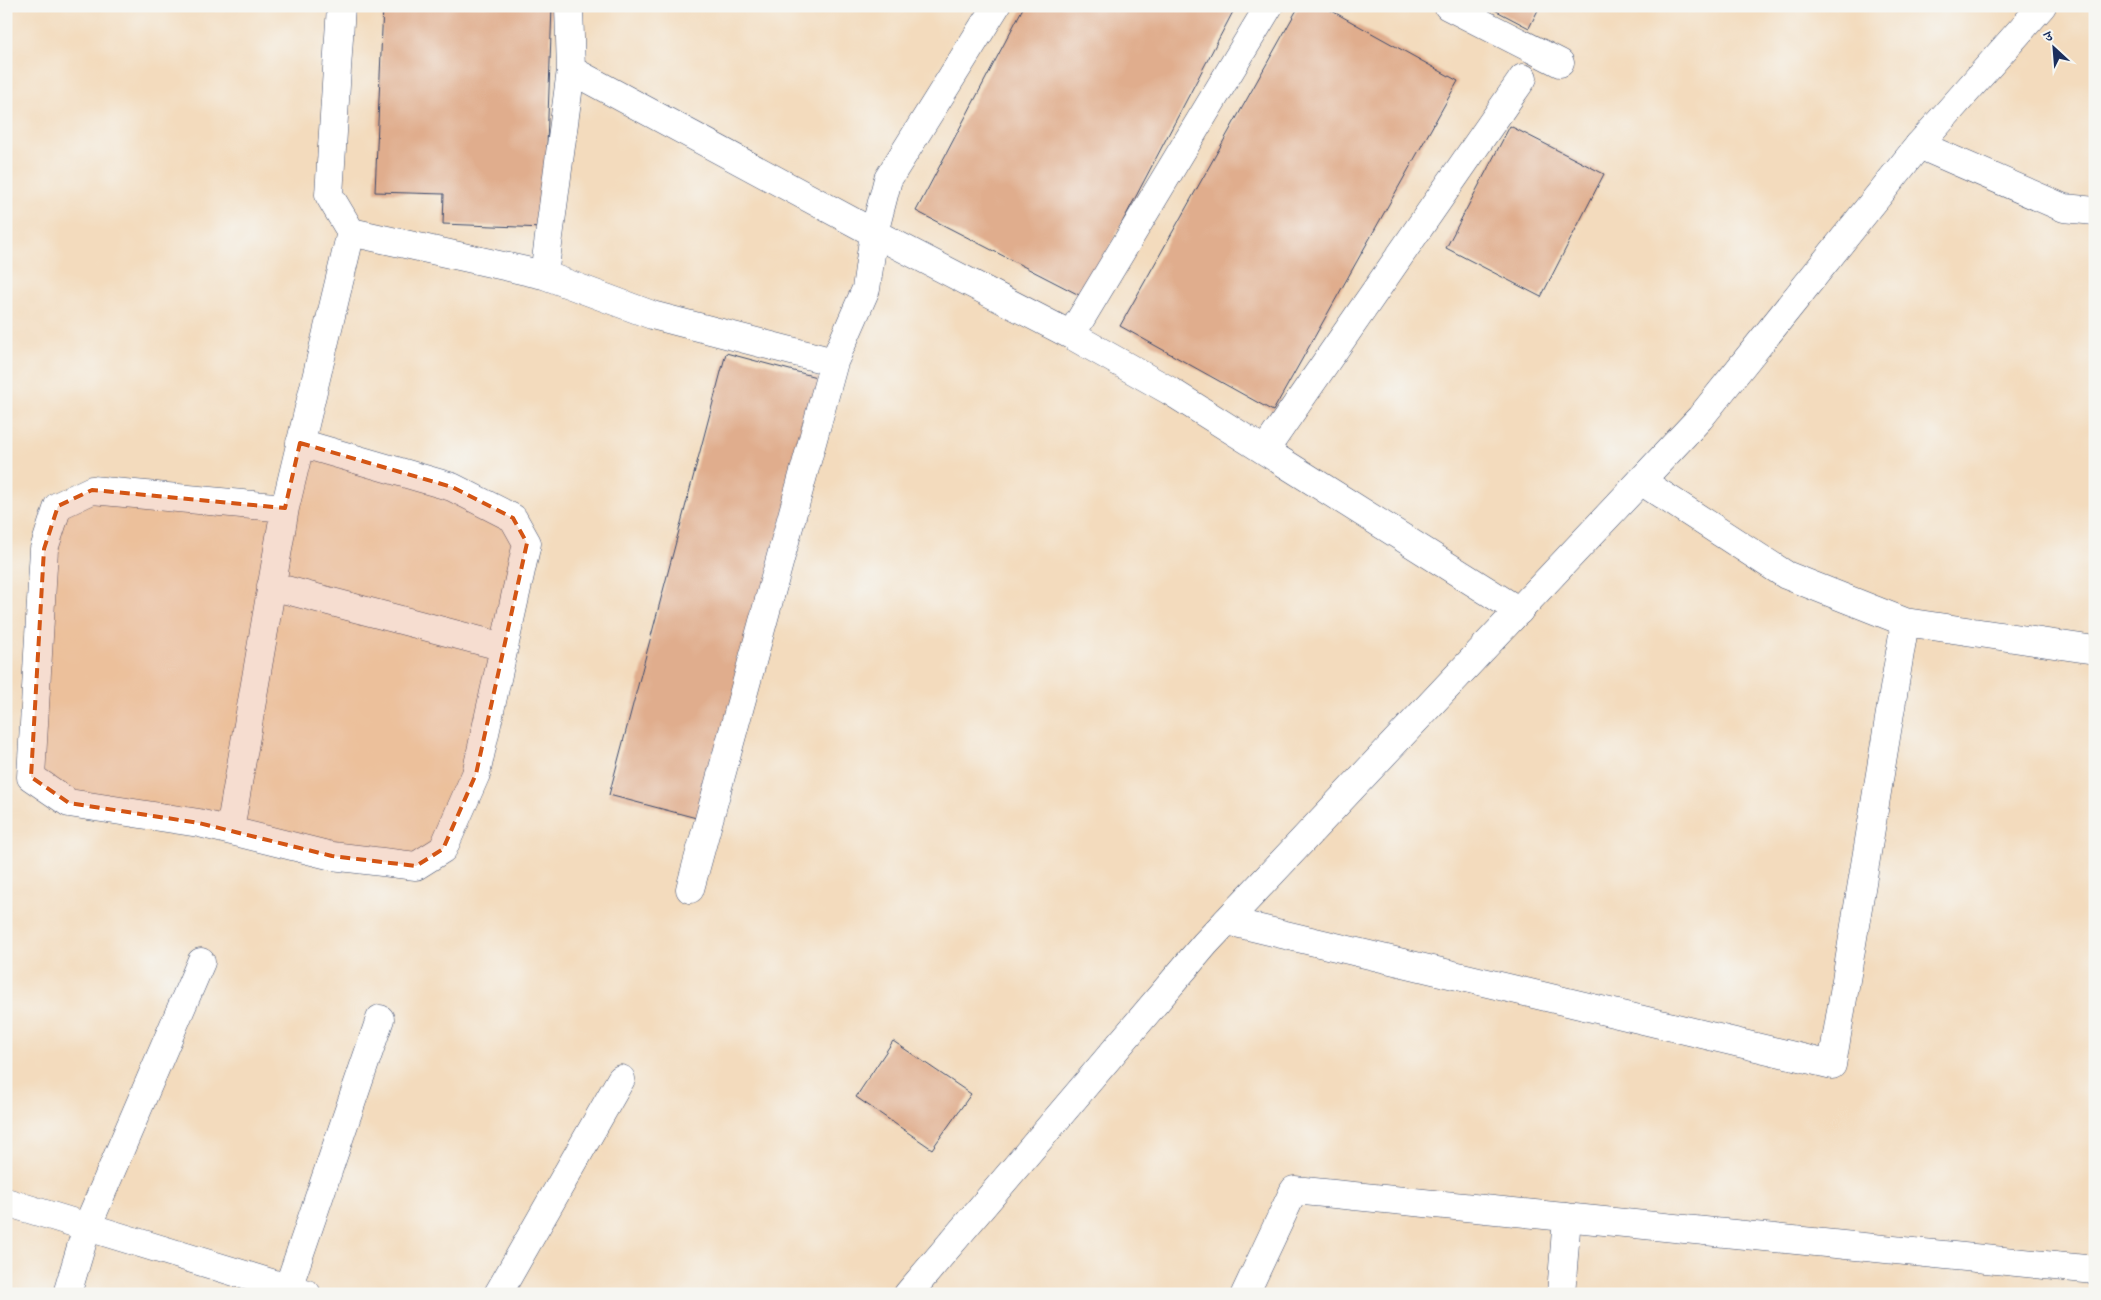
<svg xmlns="http://www.w3.org/2000/svg" width="2101" height="1300" font-family="'Libre Bodoni','Noto Serif Devanagari',serif">
<style>
.building{fill:#e0ad8d}
.lines{fill:none;stroke-linecap:round;stroke-linejoin:round}
.minor-casing{stroke:#3b496c;stroke-width:29}
.tertiary-casing{stroke:#3b496c;stroke-width:29}
.minor{stroke:#fff;stroke-width:28}
.tertiary{stroke:#fff;stroke-width:28}
.marked{fill:#d45514;fill-opacity:0.2;stroke:#d45514;stroke-width:4;stroke-dasharray:10 6;stroke-linejoin:round}
</style>
<rect width="100%" height="100%" fill="#f6f6f2"/>
<filter id="ink" filterUnits="userSpaceOnUse"><feTurbulence type="fractalNoise" baseFrequency=".02" numOctaves="2"/><feDisplacementMap in="SourceGraphic" scale="10" xChannelSelector="R" yChannelSelector="G"/><feConvolveMatrix kernelMatrix="1 2 1 2 8 2 1 2 1" color-interpolation-filters="sRGB"/></filter>
<filter id="wash" filterUnits="userSpaceOnUse"><feTurbulence type="fractalNoise" baseFrequency=".0096" numOctaves="4" result="noise"/><feDisplacementMap in="SourceGraphic" scale="20" xChannelSelector="R" yChannelSelector="G"/><feGaussianBlur stdDeviation="1.12" result="paint"/><feColorMatrix in="noise" values="0 0 0 0 0 0 0 0 0 0 0 0 0 0 0 0 0 1.4 0 .05"/><feComposite in="paint" operator="in"/></filter>
<g filter="url(#wash)">
<rect width="100%" height="100%" fill="#f3dbbd"/>
<g id="blocks">
<path class="building" d="M 383,6 L 552,6 L 544,228 L 443,224 L 444,194 L 375,192 Z
M 1024,6 L 1236,6 L 1083,297 L 916,211 Z
M 1299,6 L 1323,6 L 1458,81 L 1273,411 L 1120,326 Z
M 1487,6 L 1540,6 L 1529,28 Z
M 1510,126 L 1604,174 L 1541,297 L 1446,248 Z
M 726,353 L 820,378 L 704,820 L 609,795 Z
M 893,1041 L 971,1094 L 932,1149 L 856,1097 Z"/>
</g>
</g>
<g filter="url(#ink)">
<use href="#blocks" fill-opacity="0" stroke="#3b496c" stroke-width="1"/>
<g class="lines">
<defs>
<path id="minor" d="M 341,6 L 329,195 L 351,232 L 544,275 L 652,315 L 834,362 L 866,289 L 874,233 L 888,179 L 996,6
M 1448,6 L 1560,63
M 571,70 L 874,233 L 1071,335 L 1170,391 L 1519,611
M 1919,145 L 2064,208 L 2095,211
M 544,275 L 571,70 L 569,6
M 1071,335 L 1269,6
M 300,443 L 452,487 L 513,518 L 527,543 L 476,774 L 443,849 L 416,866 L 332,856 L 199,823 L 69,803 L 31,777 L 44,549 L 58,506 L 92,490 L 285,508 L 351,232
M 1265,450 L 1523,78
M 1641,481 L 1786,575 L 1905,622 L 2095,650
M 271,586 L 504,647
M 230,830 L 285,508
M 690,889 L 834,362
M 1227,921 L 1832,1065 L 1905,622
M 6,1202 L 307,1294
M 288,1288 L 380,1019
M 67,1294 L 87,1227 L 201,962
M 498,1294 L 621,1079
M 1245,1294 L 1294,1190 L 2095,1270
M 1561,1294 L 1567,1217"/>
<path id="tertiary" d="M 908,1294 L 1205,944 L 1700,418 L 1919,145 L 2042,6"/>
</defs>
<use href="#minor" class="minor-casing"/>
<use href="#tertiary" class="tertiary-casing"/>
<use href="#minor" class="minor"/>
<use href="#tertiary" class="tertiary"/>
</g>
</g>
<path class="marked" d="M 300,443 L 452,487 L 513,518 L 527,543 L 476,774 L 443,849 L 416,866 L 332,856 L 199,823 L 69,803 L 31,777 L 44,549 L 58,506 L 92,490 L 285,508 Z"/>
<rect width="2101" height="1300" fill="none" stroke="#f6f6f2" stroke-width="25"/>
<g transform="translate(2054 48) rotate(334)" stroke="#f6f6f2" stroke-width="4" paint-order="stroke">
<path d="M0-4L9 19L0 12L-9 19Z" fill="#1b2f5e"/>
<text y="-8" font-size="14" font-weight="bold" text-anchor="middle" fill="#1b2f5e">उ</text>
</g>
</svg>
